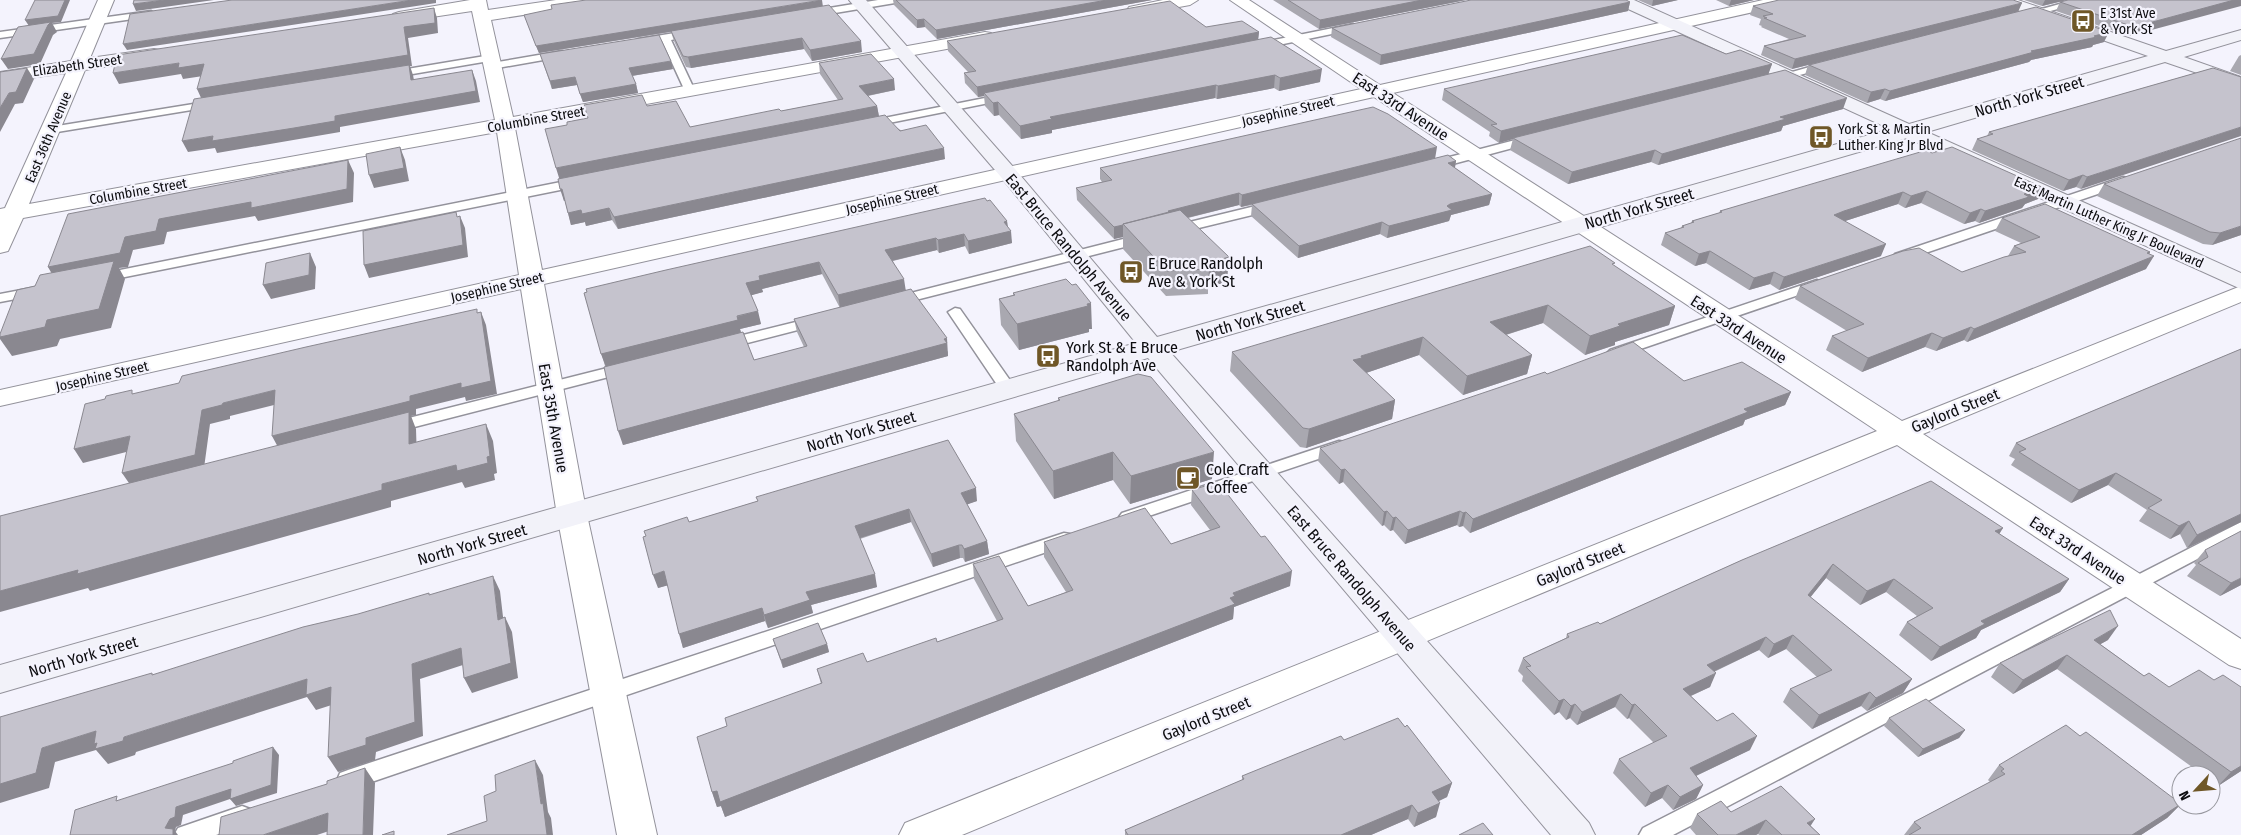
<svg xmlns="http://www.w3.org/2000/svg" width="2241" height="835" font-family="'Fira Sans Condensed',sans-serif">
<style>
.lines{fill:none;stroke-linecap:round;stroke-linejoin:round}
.lane-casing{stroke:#93929b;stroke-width:3}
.street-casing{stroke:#93929b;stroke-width:2}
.secondary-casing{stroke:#93929b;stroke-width:2}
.lane{fill:#fff;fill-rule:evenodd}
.street{fill:#fff;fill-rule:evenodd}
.secondary{fill:#f2f2f9;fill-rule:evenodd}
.wall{fill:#a9a8b0;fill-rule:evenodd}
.shaded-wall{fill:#8a8890}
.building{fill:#c5c3cd;stroke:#8a8890}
.labels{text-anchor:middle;stroke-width:4.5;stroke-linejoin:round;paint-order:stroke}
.far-poi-label{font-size:14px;fill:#0c0c0f;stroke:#f4f3fd;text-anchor:start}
.far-street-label{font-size:14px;fill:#0c0c0f;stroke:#f4f3fd}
.street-label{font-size:16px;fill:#0c0c0f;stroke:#f4f3fd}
.poi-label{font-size:16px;fill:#0c0c0f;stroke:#f4f3fd;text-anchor:start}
</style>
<rect width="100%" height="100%" fill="#f4f3fd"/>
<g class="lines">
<defs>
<path id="lane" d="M 878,0 L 900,0 L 895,3 L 811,17 L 806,14 L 811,11 Z
M 2074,0 L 2091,0 L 2025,18 L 2020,15 Z
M 151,11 L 156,14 L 154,16 L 0,38 L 0,32 Z
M 1353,24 L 1358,27 L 1356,29 L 1259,49 L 1254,46 L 1259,43 Z
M 693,30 L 698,33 L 697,35 L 671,40 L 695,91 L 690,94 L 685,91 L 662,41 L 638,45 L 633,42 L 638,39 Z
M 562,51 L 566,52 L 566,56 L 492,69 L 487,66 L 492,63 Z
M 491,55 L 496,58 L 495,60 L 389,78 L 384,75 L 389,72 Z
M 1827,62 L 1832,65 L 1831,67 L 1776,81 L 1771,78 Z
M 1005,94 L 1009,95 L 1009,99 L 869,127 L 863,124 L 869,121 Z
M 212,101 L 216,102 L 216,106 L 51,133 L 45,130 L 51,127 Z
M 1531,136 L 1535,138 L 1535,142 L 1434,169 L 1428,165 L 1430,162 Z
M 2123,177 L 2127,178 L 2129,181 L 2127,184 L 1905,260 L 1900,261 L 1893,257 L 1895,254 Z
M 581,178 L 587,182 L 585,185 L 100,282 L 93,278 L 100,274 Z
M 1272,202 L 1277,203 L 1278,206 L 1277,209 L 1174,234 L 1167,230 L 1169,227 Z
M 1143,234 L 1148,235 L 1150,238 L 1148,241 L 896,305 L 889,301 L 891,298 Z
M 1817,280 L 1824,284 L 1822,287 L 1620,356 L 1610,356 L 1607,353 L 1610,350 Z
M 37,287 L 42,288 L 44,291 L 42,294 L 0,302 L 0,294 Z
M 955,308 L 960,309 L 1014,386 L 1016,389 L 1014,392 L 1002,392 L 948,312 Z
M 816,317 L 821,318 L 823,321 L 821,324 L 724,349 L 716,344 L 719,341 Z
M 627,363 L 635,368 L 632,371 L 391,433 L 385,432 L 383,428 L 385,424 Z
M 1339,441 L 1345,442 L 1347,446 L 1345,450 L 1134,521 L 1128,523 L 1122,521 L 1119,517 L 1122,513 Z
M 2241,522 L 2241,536 L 1673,835 L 1639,835 L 1643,828 Z
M 1064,533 L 1070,534 L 1073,539 L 1070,544 L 348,790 L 340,787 L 337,780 L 340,773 L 348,770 Z
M 242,806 L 250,809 L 253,816 L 250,823 L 216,835 L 174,835 L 178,828 Z"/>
<path id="street" d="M 98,0 L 114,0 L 90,58 L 154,49 L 160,50 L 163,54 L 160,58 L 154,59 L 85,70 L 29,204 L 495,120 L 472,11 L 399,22 L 393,20 L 391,17 L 393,14 L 399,12 L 470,0 L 486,0 L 488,10 L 556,0 L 596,0 L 588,5 L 491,20 L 513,117 L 985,32 L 991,33 L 993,37 L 991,41 L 985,42 L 515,128 L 542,270 L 1361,89 L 1230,0 L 1249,0 L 1380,85 L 1763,0 L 1793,0 L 1785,5 L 1393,93 L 1902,421 L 2241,286 L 2241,302 L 1923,434 L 2241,639 L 2241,669 L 2229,665 L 1897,445 L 962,835 L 899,835 L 905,823 L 1877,431 L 1374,97 L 544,284 L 587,515 L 657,835 L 617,835 L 557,515 L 521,289 L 0,406 L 0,390 L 519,275 L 497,132 L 23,218 L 8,251 L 0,253 L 0,209 L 5,208 L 66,73 L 0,82 L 0,72 L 71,61 Z
M 1163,0 L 1198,0 L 1190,5 L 1135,15 L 1127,10 L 1129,7 Z"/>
<path id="secondary" d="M 849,0 L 866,0 L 1015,169 L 1157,337 L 1890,129 L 1615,3 L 1613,0 L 1634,0 L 1909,124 L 2148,56 L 1997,3 L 1995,0 L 2018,0 L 2166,51 L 2241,30 L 2241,40 L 2184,57 L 2241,77 L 2241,88 L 2165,62 L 1927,132 L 2241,273 L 2241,289 L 1907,138 L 1170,352 L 1589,823 L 1595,835 L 1551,835 L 1148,358 L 0,693 L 0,665 L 1136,343 L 1001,177 Z"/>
</defs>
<use href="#lane" class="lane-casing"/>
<use href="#street" class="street-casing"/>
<use href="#secondary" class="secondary-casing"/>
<use href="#lane" class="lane"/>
<use href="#street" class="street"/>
<use href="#secondary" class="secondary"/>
</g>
<path class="wall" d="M 893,0 L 1152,0 L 937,39 L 925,27 L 917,28 L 894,5 Z
M 1273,0 L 1466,0 L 1319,29 Z
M 1638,0 L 1678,0 L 1652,6 Z
M 1716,0 L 1754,0 L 1729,6 Z
M 2024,0 L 2067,0 L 2042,6 Z
M 2241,0 L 2129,36 L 2056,11 L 2060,2 Z
M 1630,2 L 1628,11 L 1380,65 L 1331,37 L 1332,28 Z
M 823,6 L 862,52 L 812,61 L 804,49 L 691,68 L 686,67 L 674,41 L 671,32 L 539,53 L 524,15 Z
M 1753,6 L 2018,12 L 2104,42 L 2093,45 L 2092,47 L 2031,60 L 2029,62 L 1885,101 L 1880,99 L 1867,103 L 1805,75 L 1808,65 L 1792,69 L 1761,55 L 1764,46 L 1789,39 L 1761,27 L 1762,26 L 1759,25 L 1761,19 L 1750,15 Z
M 1206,27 L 1259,32 L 1258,39 L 1320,82 L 1279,91 L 1274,88 L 1217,99 L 1215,98 L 1052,130 L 1052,133 L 1021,139 L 999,115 L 994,116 L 985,106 L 984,96 L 978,97 L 965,83 L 964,73 L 968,72 L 948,51 L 947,41 Z
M 540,54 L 673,69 L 632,76 L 636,84 L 638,93 L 583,102 L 577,85 L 552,89 Z
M 1726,54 L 1772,64 L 1768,74 L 1843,109 L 1783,126 L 1781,131 L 1658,165 L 1651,162 L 1568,184 L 1510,150 L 1513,139 L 1499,143 L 1489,136 L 1490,132 L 1442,100 L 1444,89 Z
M 2241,55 L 2241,75 L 2230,71 L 2239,56 Z
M 819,63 L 895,90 L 868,96 L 877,106 L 879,116 L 945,159 L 618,229 L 612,220 L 586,226 L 585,222 L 571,225 L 565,201 L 564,201 L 559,179 L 567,125 L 690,127 L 781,111 L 838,100 L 820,74 Z
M 2213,68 L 2081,189 L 2076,187 L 2063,191 L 1972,150 L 1977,139 L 1987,136 L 1989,132 Z
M 1932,153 L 2044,188 L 2038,199 L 2025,204 L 2022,208 L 1979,223 L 1975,221 L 1964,224 L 1921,203 L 1905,208 L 1898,204 L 1845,221 L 1881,256 L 1779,290 L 1770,284 L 1749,290 L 1706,263 L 1695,266 L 1661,245 L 1665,233 L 1681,228 L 1682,226 L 1691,223 L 1692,221 L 1719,213 L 1720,211 Z
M 1435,158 L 1456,161 L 1455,168 L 1492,194 L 1489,205 L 1451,215 L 1449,221 L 1387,238 L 1380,234 L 1298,258 L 1251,216 L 1252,205 L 1241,207 L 1239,205 L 1188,218 L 1227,282 L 1208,287 L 1208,294 L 1166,296 L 1123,249 L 1123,237 L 1114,239 L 1077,200 L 1076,188 L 1102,182 L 1100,179 L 1100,168 Z
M 2104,184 L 2241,235 L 2212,245 L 2203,244 L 2097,196 Z
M 2002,218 L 2150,252 L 2146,269 L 1967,342 L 1964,340 L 1936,351 L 1925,347 L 1862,372 L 1826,350 L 1832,336 L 1847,331 L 1795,299 L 1800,286 L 1962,272 L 2008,256 L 2014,246 L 2021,243 L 1995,231 Z
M 1007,221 L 1008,227 L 1012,243 L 969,254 L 965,246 L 939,253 L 937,250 L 893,261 L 906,291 L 948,352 L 948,356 L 623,445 L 605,366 L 584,293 ZM 822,274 L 840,308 L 794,319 L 797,332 L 804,347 L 754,360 L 741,332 L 740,329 L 761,324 L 751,295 L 763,292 L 762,289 Z
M 1614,266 L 1675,306 L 1669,325 L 1615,342 L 1615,345 L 1585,355 L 1543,323 L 1506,335 L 1532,355 L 1527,374 L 1463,395 L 1419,355 L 1366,373 L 1395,400 L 1392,419 L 1306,448 L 1300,447 L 1230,371 L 1232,352 Z
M 1013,293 L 1092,329 L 1089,329 L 1089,332 L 1019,350 L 1001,325 L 999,299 L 1013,295 Z
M 2241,349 L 2241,522 L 2187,548 L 2180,534 L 2170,539 L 2139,521 L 2147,510 L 2108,485 L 2071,503 L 2011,465 L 2015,459 L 2009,456 L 2016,443 Z
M 1547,374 L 1684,381 L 1791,392 L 1785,405 L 1745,420 L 1743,425 L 1470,533 L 1463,526 L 1459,527 L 1457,525 L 1405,544 L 1393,530 L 1390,531 L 1384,525 L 1382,526 L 1343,482 L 1339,484 L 1318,461 L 1320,448 Z
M 1058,398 L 1212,479 L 1130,504 L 1113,480 L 1054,499 L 1016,441 L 1014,414 L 1058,401 Z
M 1192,490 L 1290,586 L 1234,607 L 1233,619 L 725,817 L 721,806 L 717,807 L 712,792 L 821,684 L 817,669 L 867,662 L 937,642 L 997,621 L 974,579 L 973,564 L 1028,606 L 1066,592 L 1044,557 L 1044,542 L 1171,544 L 1210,530 L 1191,505 Z
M 756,497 L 977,501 L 967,504 L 987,541 L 989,554 L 965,562 L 963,558 L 960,558 L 933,567 L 911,522 L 860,539 L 877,587 L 811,605 L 813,613 L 768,628 L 765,621 L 683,648 L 668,585 L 658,588 L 689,522 L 758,501 Z
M 1999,534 L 2069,579 L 2060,592 L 1981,630 L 1976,638 L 1931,661 L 1899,635 L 1907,622 L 1917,616 L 1886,592 L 1860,605 L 1826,578 L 1810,597 L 1912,679 L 1903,693 L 1867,711 L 1861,706 L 1812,729 L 1783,702 L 1790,689 L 1817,677 L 1786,649 L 1768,658 L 1759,650 L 1714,672 L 1710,687 L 1691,696 L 1717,721 L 1750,750 L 1696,776 L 1703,785 L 1696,799 L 1673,810 L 1662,798 L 1645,807 L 1613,773 L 1619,759 L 1654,743 L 1629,718 L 1627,719 L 1615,707 L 1577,725 L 1570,718 L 1566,720 L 1559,712 L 1554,715 L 1522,681 L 1523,676 L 1518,671 L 1523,658 L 1566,638 L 1567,634 L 1600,624 L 1742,560 Z
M 2205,550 L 2241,585 L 2220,596 L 2187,576 L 2196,565 L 2194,563 Z
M 773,639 L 827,644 L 829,652 L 783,668 Z
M 2108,640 L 2100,644 L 2144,676 L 2169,687 L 2214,680 L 2241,687 L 2241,771 L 2218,786 L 2211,781 L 2211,775 L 2203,775 L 2057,669 L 2013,694 L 1991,677 L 2000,663 Z
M 1889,718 L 1965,730 L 1959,738 L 1918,757 L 1884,726 Z
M 2080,736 L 2181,804 L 2167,818 L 2141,835 L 1904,835 L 1914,822 L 1990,782 L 1988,780 L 1999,765 Z
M 1344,740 L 1452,783 L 1447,797 L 1439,801 L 1436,817 L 1414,827 L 1408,819 L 1371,835 L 1125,835 L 1125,830 L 1242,780 L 1242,776 Z
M 1731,812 L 1811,826 L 1820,835 L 1759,835 L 1758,834 L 1756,835 L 1696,835 L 1690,828 L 1697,814 Z"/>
<path class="shaded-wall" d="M 65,0 L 70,0 L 61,22 L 52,23 L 57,32 L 53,35 L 40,64 L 8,69 L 1,59 L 29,26 L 25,20 Z
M 164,0 L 214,0 L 136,11 L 133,4 Z
M 412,0 L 436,0 L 436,3 L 127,50 L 123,44 Z
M 822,0 L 823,7 L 539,53 L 536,46 Z
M 1107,0 L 1152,0 L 937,39 L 936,30 Z
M 1422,0 L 1466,0 L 1319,29 L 1320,20 Z
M 1653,0 L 1678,0 L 1652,6 Z
M 1731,0 L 1754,0 L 1729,6 Z
M 2045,0 L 2067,0 L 2042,6 Z
M 2234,0 L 2241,0 L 2241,6 L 2129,36 L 2134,27 Z
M 1630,2 L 1628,11 L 1380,65 L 1381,55 Z
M 2022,3 L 2018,12 L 1792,69 L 1795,59 Z
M 434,8 L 437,18 L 438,33 L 408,38 L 412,66 L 410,66 L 413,75 L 416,91 L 202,100 L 197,89 L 404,27 Z
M 924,19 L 925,27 L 917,28 L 917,20 Z
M 1259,32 L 1258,41 L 984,93 L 984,96 L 978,97 L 977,87 Z
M 2109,32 L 2104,42 L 2093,45 L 2092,47 L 2031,60 L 2029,62 L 1885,101 L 1890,91 L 2031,51 Z
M 802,38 L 804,49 L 691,68 L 688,57 Z
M 861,41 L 862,52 L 812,61 L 810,50 Z
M 671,61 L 673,69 L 631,76 L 629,68 Z
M 179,63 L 204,64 L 210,75 L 183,79 L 181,74 L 119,84 L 113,73 Z
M 1772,64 L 1768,75 L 1513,138 L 1513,139 L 1499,143 L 1501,131 Z
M 27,68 L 34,79 L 23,103 L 15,104 L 0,132 L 0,108 L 9,93 Z
M 1322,69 L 1320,82 L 1279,91 L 1280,78 Z
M 472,70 L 476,81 L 480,102 L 340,127 L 340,132 L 217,153 L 215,148 L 188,152 L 182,141 L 335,116 Z
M 1275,75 L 1274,88 L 1217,99 L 1218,86 Z
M 575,77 L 577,85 L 552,89 L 550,81 Z
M 894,79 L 895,90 L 861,97 L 859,86 Z
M 636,84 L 638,93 L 583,102 L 580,94 Z
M 1216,85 L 1215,98 L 1052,130 L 1052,133 L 1021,139 L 1020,126 L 1050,117 Z
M 1885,89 L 1880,99 L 1867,103 L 1871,92 Z
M 1847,98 L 1843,109 L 1783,126 L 1781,131 L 1658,165 L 1662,154 L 1780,117 Z
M 998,102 L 999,115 L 994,116 L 993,103 Z
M 877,106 L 879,117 L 560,181 L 556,168 Z
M 2241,127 L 2241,136 L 2081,189 L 2087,177 Z
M 400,147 L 405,160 L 409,181 L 374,188 L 369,175 Z
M 1437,147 L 1435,159 L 1241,207 L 1242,195 Z
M 944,148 L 945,159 L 618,229 L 614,217 Z
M 1655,150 L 1651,162 L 1568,184 L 1572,172 Z
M 348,160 L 354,173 L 353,202 L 258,221 L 255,216 L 167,232 L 164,244 L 133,250 L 128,267 L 119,268 L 125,279 L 111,328 L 60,339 L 57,346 L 12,356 L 0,339 L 0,337 L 56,281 L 48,267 L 125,237 L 159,219 Z
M 1456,161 L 1454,172 L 1448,163 Z
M 2083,175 L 2076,187 L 2063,191 L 2069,180 Z
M 2044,188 L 2038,199 L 2025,204 L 2022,208 L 1979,223 L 1985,211 L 2024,194 Z
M 560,189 L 562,189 L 566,201 L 564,201 Z
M 1927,191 L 1921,203 L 1905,208 L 1911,196 Z
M 1903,192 L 1898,204 L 1839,223 L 1834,215 L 1844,211 Z
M 1239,193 L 1239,205 L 1170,222 L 1168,211 Z
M 1492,194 L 1489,205 L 1451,215 L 1449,221 L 1387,238 L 1389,226 L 1447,206 L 1450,204 Z
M 609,208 L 612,220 L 586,226 L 585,222 L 571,225 L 568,213 L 581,210 Z
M 1981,209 L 1975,221 L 1964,224 L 1970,213 Z
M 460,216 L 465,228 L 468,257 L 369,278 L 364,265 Z
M 1007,221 L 1008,232 L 1011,231 L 1012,243 L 969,254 L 968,241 L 1004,222 Z
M 1382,222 L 1380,234 L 1298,258 L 1299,246 Z
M 1123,225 L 1123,237 L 1114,239 L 1114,227 Z
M 2241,226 L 2241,235 L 2212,245 L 2220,233 Z
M 964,234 L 965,246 L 939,253 L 938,240 Z
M 936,238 L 937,250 L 887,262 L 885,250 Z
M 1886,244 L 1881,256 L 1779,290 L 1784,277 Z
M 1710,251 L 1706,263 L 1695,266 L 1699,254 Z
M 2150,252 L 2146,259 L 2154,256 L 2146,269 L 1967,342 L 1974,329 Z
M 310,253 L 316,267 L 315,289 L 271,299 L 263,285 Z
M 1229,257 L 1227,282 L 1208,287 L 1209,269 L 1204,264 Z
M 819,262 L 822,274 L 762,289 L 763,292 L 749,296 L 746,283 L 759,276 Z
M 1774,272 L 1770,284 L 1749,290 L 1754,278 Z
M 904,279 L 906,292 L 840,308 L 838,295 Z
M 1091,303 L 1092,329 L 1089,329 L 1089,332 L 1019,350 L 1017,324 Z
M 1548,305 L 1543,323 L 1486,341 L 1490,322 Z
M 1675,306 L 1669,325 L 1615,342 L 1615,345 L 1585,355 L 1590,336 L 1618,324 Z
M 758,311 L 761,324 L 740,329 L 741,333 L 606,367 L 601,354 Z
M 481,312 L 486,325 L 497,394 L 466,401 L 465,397 L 416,409 L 416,415 L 411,416 L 416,429 L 417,461 L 279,449 L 272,436 L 410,396 Z
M 1971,327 L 1964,340 L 1936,351 L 1943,338 Z
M 1932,333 L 1925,347 L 1862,372 L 1868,358 Z
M 1423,337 L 1419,355 L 1360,375 L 1353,360 L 1361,356 Z
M 947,338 L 948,356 L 623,445 L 618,431 Z
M 1532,355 L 1527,374 L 1463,395 L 1467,376 Z
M 275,390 L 282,403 L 230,416 L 230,419 L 210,424 L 204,468 L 131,486 L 122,473 L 202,410 L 223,403 Z
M 1791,392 L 1785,405 L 1745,420 L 1743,425 L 1470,533 L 1473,519 L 1744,409 Z
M 1395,400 L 1392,419 L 1306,448 L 1309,429 Z
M 486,424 L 493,441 L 497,473 L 494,474 L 495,480 L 465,488 L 462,482 L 391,501 L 391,507 L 90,591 L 88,588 L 0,612 L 0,591 L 382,484 L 487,457 Z
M 130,436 L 138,449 L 83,463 L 74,449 Z
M 1113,452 L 1113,480 L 1054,499 L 1053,471 Z
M 1214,452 L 1212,479 L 1130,504 L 1131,476 Z
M 1345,469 L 1343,482 L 1339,484 L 1341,470 Z
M 2116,473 L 2108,485 L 2071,503 L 2079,490 Z
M 976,488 L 977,501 L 963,506 L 961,493 Z
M 909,509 L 911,522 L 857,539 L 855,526 Z
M 1387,511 L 1384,525 L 1382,526 L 1384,512 Z
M 1460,511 L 1457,525 L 1405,544 L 1408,530 Z
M 1466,512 L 1463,526 L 1459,527 L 1463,513 Z
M 2241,514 L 2241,522 L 2187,548 L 2197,535 Z
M 1396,517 L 1393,530 L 1390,531 L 1393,518 Z
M 2189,521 L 2180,534 L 2170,539 L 2179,526 Z
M 2003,528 L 1995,541 L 1995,531 Z
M 987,541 L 989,554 L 965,562 L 964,549 Z
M 959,545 L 960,558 L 933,567 L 931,554 Z
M 1833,564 L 1826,578 L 1801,609 L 1808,595 Z
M 664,571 L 669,585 L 658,588 L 653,575 Z
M 1292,571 L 1290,586 L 1234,607 L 1233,619 L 725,817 L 721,806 L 717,807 L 712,792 L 1230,598 L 1233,593 Z
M 875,574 L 877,587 L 811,605 L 813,613 L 768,628 L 764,615 L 806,592 Z
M 493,576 L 500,591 L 505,634 L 498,620 Z
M 2241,578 L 2241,585 L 2220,596 L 2231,583 Z
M 1894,579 L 1886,592 L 1860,605 L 1867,591 Z
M 2069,579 L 2060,592 L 1981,630 L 1976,638 L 1931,661 L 1940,647 L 1981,621 Z
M 762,608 L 765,621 L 683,648 L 679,634 Z
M 505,617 L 512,632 L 518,678 L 472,693 L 464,678 Z
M 2118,626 L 2108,640 L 2083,654 L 2094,640 Z
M 1793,635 L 1786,649 L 1768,658 L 1774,644 Z
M 1766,637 L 1759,650 L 1700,678 L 1707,665 Z
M 827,644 L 829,652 L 783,668 L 781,660 Z
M 461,648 L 469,663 L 420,679 L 423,736 L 376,752 L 375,760 L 338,772 L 328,757 L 366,738 L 412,664 Z
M 2067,655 L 2057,669 L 2013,694 L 2023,680 Z
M 1716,673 L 1710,687 L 1677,702 L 1683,689 Z
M 307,679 L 331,687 L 341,702 L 316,710 L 307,697 L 136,752 L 135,755 L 108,764 L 96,750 L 55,762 L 49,788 L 0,803 L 0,784 L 42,748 L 96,731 L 124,737 Z
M 1912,679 L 1903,693 L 1867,711 L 1876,698 Z
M 1870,692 L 1861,706 L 1812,729 L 1819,715 Z
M 1621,694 L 1615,707 L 1577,725 L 1582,712 Z
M 1564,699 L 1559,712 L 1554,715 L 1559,701 Z
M 1575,704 L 1570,718 L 1566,720 L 1571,706 Z
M 1635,704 L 1629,718 L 1627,719 L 1632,705 Z
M 1965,730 L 1959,738 L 1918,757 L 1923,749 Z
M 1757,736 L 1750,750 L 1683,782 L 1690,768 Z
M 273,747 L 279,755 L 277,793 L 236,806 L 230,799 L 183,815 L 181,825 L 176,827 L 175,831 L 178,835 L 173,835 L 165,828 L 176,807 Z
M 535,760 L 543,775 L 548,812 L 551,818 L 553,835 L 547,835 L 541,804 Z
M 2241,766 L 2241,771 L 2218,786 L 2231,772 Z
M 365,768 L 375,783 L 373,835 L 363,835 Z
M 1452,783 L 1447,797 L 1428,806 L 1432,792 Z
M 1668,785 L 1662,798 L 1645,807 L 1651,793 Z
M 1703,785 L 1696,799 L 1673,810 L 1680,797 Z
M 1440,803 L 1436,817 L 1414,827 L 1418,813 Z
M 2181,804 L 2167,818 L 2141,835 L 2132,835 Z
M 1412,805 L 1408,819 L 1371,835 L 1341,835 Z
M 328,813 L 338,828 L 317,835 L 263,835 Z
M 1815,819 L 1806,833 L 1807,823 Z
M 1766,820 L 1758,834 L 1756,835 L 1736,835 Z"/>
<path class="building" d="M 35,0 L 65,0 L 58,16 L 25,20 Z
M 134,0 L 164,0 L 133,4 Z
M 232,0 L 412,0 L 123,44 L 130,14 Z
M 586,0 L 822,0 L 536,46 L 524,15 L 552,9 L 551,5 Z
M 896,0 L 1107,0 L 936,30 L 924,19 L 917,20 Z
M 1288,0 L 1422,0 L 1320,20 Z
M 1471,0 L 1626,0 L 1630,2 L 1381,55 L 1332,28 Z
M 1779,0 L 2013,0 L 2022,3 L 1795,59 L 1764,46 L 1806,36 L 1764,18 L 1767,18 L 1763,16 L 1773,14 L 1753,6 Z
M 2068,0 L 2234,0 L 2134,27 L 2060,2 Z
M 1170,1 L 1206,27 L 1242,21 L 1259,32 L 977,87 L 964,73 L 976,71 L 947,41 Z
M 829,5 L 861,41 L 810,50 L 802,38 L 688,57 L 683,56 L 671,31 Z
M 2036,7 L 2109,32 L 2094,36 L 2097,37 L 2031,51 L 2034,52 L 1890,91 L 1885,89 L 1871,92 L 1809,65 Z
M 434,8 L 435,23 L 404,27 L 408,55 L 197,89 L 204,64 L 178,68 L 179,63 L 113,73 L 117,55 Z
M 51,22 L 48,25 L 34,54 L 1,59 L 18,27 Z
M 659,35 L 671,61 L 629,68 L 636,84 L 580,94 L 575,77 L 550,81 L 540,54 Z
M 1682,35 L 1726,54 L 1740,50 L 1772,64 L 1501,131 L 1491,125 L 1497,124 L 1444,89 Z
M 1271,37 L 1322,69 L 1280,78 L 1275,75 L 1218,86 L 1216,85 L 1050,117 L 1052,119 L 1020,126 L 998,102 L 993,103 L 984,93 Z
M 871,54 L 894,79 L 859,86 L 877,106 L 556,168 L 545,129 L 567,125 L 567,122 L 588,118 L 584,105 L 642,95 L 647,106 L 676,101 L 690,127 L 779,109 L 781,111 L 843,99 L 819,63 Z
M 409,65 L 411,80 L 472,70 L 476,91 L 335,116 L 335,121 L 294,128 L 212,141 L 213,136 L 182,141 L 194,99 Z
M 27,68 L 16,92 L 9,93 L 0,108 L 0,72 Z
M 2213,68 L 2241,77 L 2241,127 L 2087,177 L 2083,175 L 2069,180 L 1977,139 L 1993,134 L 1989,132 Z
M 1785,70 L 1847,98 L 1780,117 L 1786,119 L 1662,154 L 1655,150 L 1572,172 L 1513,138 Z
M 1373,107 L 1388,114 L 1437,147 L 1242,195 L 1239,193 L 1168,211 L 1169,212 L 1123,224 L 1123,225 L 1114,227 L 1076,188 L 1112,180 L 1100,168 Z
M 885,115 L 900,131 L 926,125 L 944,148 L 614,217 L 609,208 L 582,214 L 581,210 L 568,213 L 562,189 L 560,189 L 558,179 Z
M 2241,138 L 2241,226 L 2220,233 L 2210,232 L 2104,184 Z
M 400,147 L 404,168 L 369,175 L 366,154 Z
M 1952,147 L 2044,188 L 2024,194 L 2029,197 L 1985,211 L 1981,209 L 1970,213 L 1927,191 L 1911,196 L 1903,192 L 1844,211 L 1834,215 L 1886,244 L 1784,277 L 1774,272 L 1754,278 L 1710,251 L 1699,254 L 1665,233 L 1684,227 L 1682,226 L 1694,222 L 1692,221 L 1722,212 L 1720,211 L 1927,150 L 1932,153 Z
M 1448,155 L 1456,161 L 1448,163 L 1492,194 L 1450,204 L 1447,206 L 1452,210 L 1389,226 L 1382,222 L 1299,246 L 1252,204 Z
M 348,160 L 347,189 L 251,208 L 251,202 L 159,219 L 156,231 L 125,237 L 120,253 L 48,267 L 68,214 Z
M 985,198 L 987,201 L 990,200 L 1007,221 L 1004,222 L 1011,231 L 968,241 L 964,234 L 938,240 L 936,238 L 885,250 L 904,279 L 838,295 L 819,262 L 759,276 L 760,280 L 746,283 L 758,311 L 737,316 L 738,320 L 601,354 L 584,293 L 587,292 L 586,289 L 666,270 Z
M 2045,204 L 2150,252 L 2147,253 L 2154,256 L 1974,329 L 1971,327 L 1943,338 L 1932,333 L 1868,358 L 1832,336 L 1864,324 L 1800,286 L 1903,251 L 1919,248 L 1962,272 L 2004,257 L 2026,252 L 2014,246 L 2040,237 L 2002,218 Z
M 1180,210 L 1229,257 L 1204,264 L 1209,269 L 1167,271 L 1123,224 Z
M 456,212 L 457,217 L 460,216 L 463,245 L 364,265 L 363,231 Z
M 1590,246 L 1615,263 L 1612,264 L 1675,306 L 1618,324 L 1620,326 L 1590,336 L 1548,305 L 1490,322 L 1532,355 L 1467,376 L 1423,337 L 1361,356 L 1362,358 L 1353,360 L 1395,400 L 1309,429 L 1303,428 L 1232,352 Z
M 310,253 L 309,275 L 263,285 L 266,263 Z
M 114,261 L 99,309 L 47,320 L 45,327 L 0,337 L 0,334 L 17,290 L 35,286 L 40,275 Z
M 1066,279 L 1072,285 L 1076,284 L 1091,303 L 1087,304 L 1088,306 L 1017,324 L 999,299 L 1015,295 L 1013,293 Z
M 911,289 L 947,338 L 944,339 L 947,343 L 618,431 L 604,367 L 743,332 L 754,360 L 807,346 L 794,319 Z
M 477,309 L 477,313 L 481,312 L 491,381 L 461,388 L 461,383 L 410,396 L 410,401 L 272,436 L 275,390 L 223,403 L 222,405 L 202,410 L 195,455 L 122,473 L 130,436 L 74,449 L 85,404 L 105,399 L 106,396 L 132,390 L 132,394 L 179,383 L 182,376 L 306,347 Z
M 1633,342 L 1684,381 L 1742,362 L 1791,392 L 1744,409 L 1748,412 L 1473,519 L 1466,512 L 1463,513 L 1460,511 L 1408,530 L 1396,517 L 1393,518 L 1387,511 L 1384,512 L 1345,469 L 1341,470 L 1320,448 L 1545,372 L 1547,374 Z
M 2241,349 L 2241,514 L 2197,535 L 2189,521 L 2179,526 L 2148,508 L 2162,500 L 2116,473 L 2079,490 L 2019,452 L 2026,449 L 2016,443 Z
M 1138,374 L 1151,377 L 1214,452 L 1131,476 L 1113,452 L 1053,471 L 1014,414 L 1060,400 L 1058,398 Z
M 409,412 L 409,444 L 486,424 L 490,456 L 487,457 L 488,463 L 457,471 L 456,465 L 382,484 L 382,490 L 77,574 L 78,570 L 0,591 L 0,516 Z
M 948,440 L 976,488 L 961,493 L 987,541 L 964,549 L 962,545 L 959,545 L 931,554 L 909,509 L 855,526 L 875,574 L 806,592 L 810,600 L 764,615 L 762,608 L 679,634 L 664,571 L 653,575 L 643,537 L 646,536 L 644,531 L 687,517 L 689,522 L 758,501 L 756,497 Z
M 1931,481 L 2003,528 L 1995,531 L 2069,579 L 1981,621 L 1985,624 L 1940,647 L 1907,622 L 1933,608 L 1894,579 L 1867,591 L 1833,564 L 1808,595 L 1912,679 L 1876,698 L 1870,692 L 1819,715 L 1790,689 L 1832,670 L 1793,635 L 1774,644 L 1766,637 L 1707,665 L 1716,673 L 1683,689 L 1717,721 L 1733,713 L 1757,736 L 1690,768 L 1703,785 L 1680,797 L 1668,785 L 1651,793 L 1619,759 L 1667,736 L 1635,704 L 1632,705 L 1621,694 L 1582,712 L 1575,704 L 1571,706 L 1564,699 L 1559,701 L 1526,667 L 1531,666 L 1523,658 L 1569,637 L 1567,634 L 1598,622 L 1600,624 L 1742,560 Z
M 1218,482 L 1261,537 L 1265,536 L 1292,571 L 1233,593 L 1235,596 L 1230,598 L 1235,604 L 720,802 L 717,791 L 712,792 L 697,737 L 727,726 L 725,718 L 822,683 L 817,669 L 863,653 L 867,662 L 936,638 L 937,642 L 1003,619 L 973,564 L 999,556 L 1028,606 L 1073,590 L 1044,542 L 1145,508 L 1171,544 L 1220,527 L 1192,490 Z
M 2241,531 L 2241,578 L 2231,583 L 2198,563 L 2208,557 L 2205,550 Z
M 493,576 L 498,620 L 505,617 L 511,663 L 464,678 L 461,648 L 412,664 L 415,722 L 366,738 L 366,745 L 328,757 L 331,687 L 306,695 L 307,679 L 124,737 L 123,741 L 95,749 L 97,743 L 94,744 L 96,731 L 42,748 L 36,773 L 0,784 L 0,717 L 152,673 L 152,675 L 303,627 L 358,614 L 429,593 L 429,595 Z
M 2110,610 L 2118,626 L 2094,640 L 2144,676 L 2149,673 L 2169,687 L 2199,670 L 2214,680 L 2223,675 L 2241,687 L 2241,766 L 2231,772 L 2067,655 L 2023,680 L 2000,663 Z
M 818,623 L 827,644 L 781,660 L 773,639 Z
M 1926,699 L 1965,730 L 1923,749 L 1889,718 Z
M 1398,718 L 1405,727 L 1407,725 L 1452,783 L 1432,792 L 1440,803 L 1418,813 L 1412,805 L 1341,835 L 1128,835 L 1125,830 L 1244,779 L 1242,776 L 1284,759 L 1341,736 L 1344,740 Z
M 2066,725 L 2080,736 L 2086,732 L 2181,804 L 2132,835 L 1909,835 L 1921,828 L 1914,822 L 2005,774 L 2001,771 L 2004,769 L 1999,765 Z
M 273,747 L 271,785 L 230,799 L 231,789 L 176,807 L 175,817 L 170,819 L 165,828 L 173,829 L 173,835 L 70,835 L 75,810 L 117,796 L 116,801 L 233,763 L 233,761 Z
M 535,760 L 541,804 L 543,803 L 547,835 L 447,835 L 487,821 L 484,796 L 496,791 L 495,775 Z
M 365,768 L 363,835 L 327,835 L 328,813 L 263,835 L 219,835 L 221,817 L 327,784 L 327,781 Z
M 1781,786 L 1815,819 L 1807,823 L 1820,835 L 1782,835 L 1766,820 L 1736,835 L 1718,835 L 1697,814 L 1721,801 L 1731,812 Z
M 1483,823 L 1493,835 L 1459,835 Z
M 394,831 L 394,835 L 382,835 Z"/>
<defs>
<symbol id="bus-square" viewBox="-11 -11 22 22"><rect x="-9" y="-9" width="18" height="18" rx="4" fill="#6f5727" stroke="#f4f3fd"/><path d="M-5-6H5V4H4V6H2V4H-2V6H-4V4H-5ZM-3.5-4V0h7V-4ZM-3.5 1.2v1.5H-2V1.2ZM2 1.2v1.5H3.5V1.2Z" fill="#fff"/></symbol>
<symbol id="cafe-square" viewBox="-11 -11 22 22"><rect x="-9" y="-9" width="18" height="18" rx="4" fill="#6f5727" stroke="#f4f3fd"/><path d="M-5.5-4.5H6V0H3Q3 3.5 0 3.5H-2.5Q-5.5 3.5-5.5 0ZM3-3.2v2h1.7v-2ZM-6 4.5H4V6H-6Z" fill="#fff"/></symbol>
</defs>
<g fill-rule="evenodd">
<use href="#bus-square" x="2069" y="7" width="28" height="28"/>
<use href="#bus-square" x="1807" y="123" width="28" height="28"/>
<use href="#bus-square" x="1117" y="258" width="28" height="28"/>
<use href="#bus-square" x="1034" y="342" width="28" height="28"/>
<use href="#cafe-square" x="1174" y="464" width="28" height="28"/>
</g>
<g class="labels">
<g class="far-poi-label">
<text x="2100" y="18">E 31st Ave<tspan x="2100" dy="16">&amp; York St</tspan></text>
<text x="1838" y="134">York St &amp; Martin<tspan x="1838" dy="16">Luther King Jr Blvd</tspan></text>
</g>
<g class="far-street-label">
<text transform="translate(77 65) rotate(-8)" y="5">Elizabeth Street</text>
<text transform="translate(1288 111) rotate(-13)" y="5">Josephine Street</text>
<text transform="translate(536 119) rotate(-10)" y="5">Columbine Street</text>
<text transform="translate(48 137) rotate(-67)" y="5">East 36th Avenue</text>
<text transform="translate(138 191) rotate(-10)" y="5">Columbine Street</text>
<text transform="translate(892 199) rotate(-13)" y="5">Josephine Street</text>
<text transform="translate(2109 222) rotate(24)" y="5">East Martin Luther King Jr Boulevard</text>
<text transform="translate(497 287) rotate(-13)" y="5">Josephine Street</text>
<text transform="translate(102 376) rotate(-13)" y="5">Josephine Street</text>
</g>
<g class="street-label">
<text transform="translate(2029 96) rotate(-16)" y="6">North York Street</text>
<text transform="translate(1401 106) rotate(33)" y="6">East 33rd Avenue</text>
<text transform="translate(1639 208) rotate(-16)" y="6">North York Street</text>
<text transform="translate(1069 247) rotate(50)" y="6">East Bruce Randolph Avenue</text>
<text transform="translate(1250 320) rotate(-16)" y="6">North York Street</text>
<text transform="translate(1739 329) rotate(33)" y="6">East 33rd Avenue</text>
<text transform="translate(1955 410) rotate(-22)" y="6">Gaylord Street</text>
<text transform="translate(554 418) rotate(80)" y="6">East 35th Avenue</text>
<text transform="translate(861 431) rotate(-16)" y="6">North York Street</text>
<text transform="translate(472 544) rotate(-16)" y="6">North York Street</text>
<text transform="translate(2078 550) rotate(33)" y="6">East 33rd Avenue</text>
<text transform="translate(1580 564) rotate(-22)" y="6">Gaylord Street</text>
<text transform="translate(1352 578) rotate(49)" y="6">East Bruce Randolph Avenue</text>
<text transform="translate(83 656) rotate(-16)" y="6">North York Street</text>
<text transform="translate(1206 718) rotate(-22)" y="6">Gaylord Street</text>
</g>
<g class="poi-label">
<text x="1148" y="269">E Bruce Randolph<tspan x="1148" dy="18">Ave &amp; York St</tspan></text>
<text x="1066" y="353">York St &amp; E Bruce<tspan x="1066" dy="18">Randolph Ave</tspan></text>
<text x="1206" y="475">Cole Craft<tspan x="1206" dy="18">Coffee</tspan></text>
</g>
</g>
<g transform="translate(2196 790) rotate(244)"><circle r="24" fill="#f4f3fd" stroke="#97979e"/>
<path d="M0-4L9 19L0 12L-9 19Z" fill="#6f5727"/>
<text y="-8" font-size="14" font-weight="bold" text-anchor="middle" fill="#0c0c0f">N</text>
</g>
</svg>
